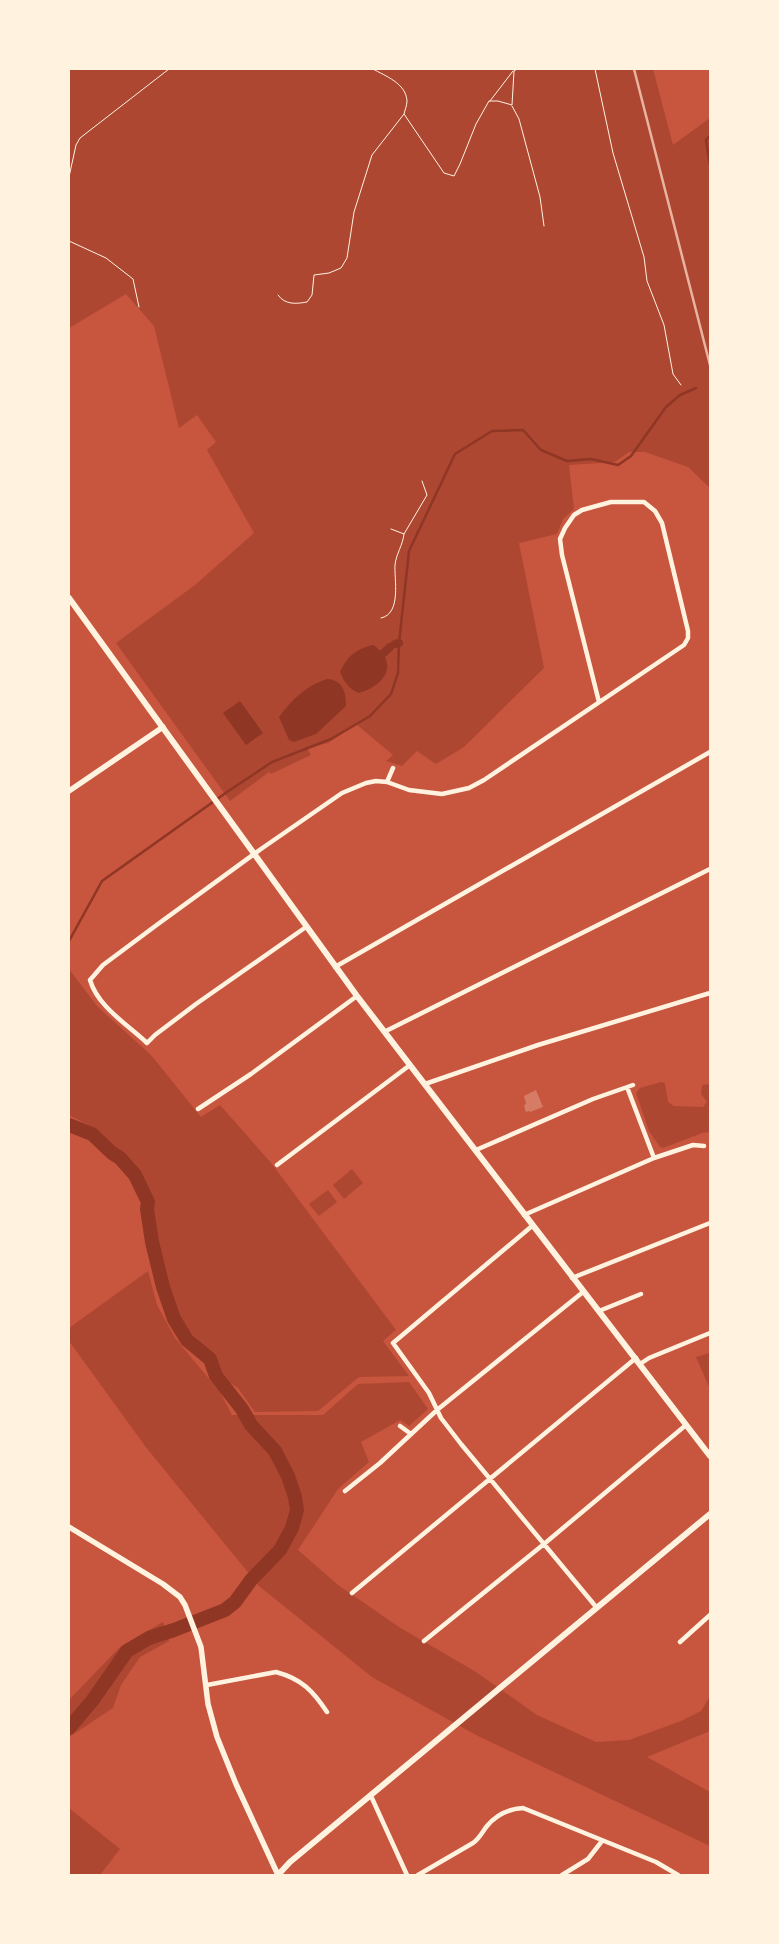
<svg xmlns="http://www.w3.org/2000/svg" width="779" height="1944" font-family="'Nunito Sans',sans-serif">
<style>
.green{fill:#ae4732}
.water{fill:#8f3625}
.lines{fill:none;stroke-linecap:round;stroke-linejoin:round}
.stream{stroke:#8f3625;stroke-width:2.5}
.canal{stroke:#8f3625;stroke-width:8}
.river{stroke:#8f3625;stroke-width:14}
.building{fill:#d67c66}
.path{stroke:#fff3e0;stroke-width:1}
.minor{stroke:#fff3e0;stroke-width:4.5}
.tertiary{stroke:#fff3e0;stroke-width:5.5}
.secondary{stroke:#fff3e0;stroke-width:6}
.rail{stroke:#e9b49f;stroke-width:2.5}
</style>
<rect width="100%" height="100%" fill="#c8553d"/>
<path class="green" d="M 70,69 L 653,69 L 673,145 L 710,118 L 710,488 L 688,467 L 645,452 L 629,452 L 615,462 L 569,465 L 574,509 L 563,519 L 557,534 L 519,543 L 544,668 L 464,747 L 436,764 L 417,751 L 402,766 L 386,761 L 393,755 L 356,724 L 328,743 L 307,748 L 311,755 L 271,774 L 269,772 L 230,801 L 116,643 L 195,585 L 254,533 L 207,450 L 216,442 L 197,415 L 179,428 L 154,326 L 126,294 L 69,328 Z
M 69,969 L 97,1006 L 151,1055 L 201,1117 L 220,1105 L 272,1164 L 396,1330 L 383,1341 L 409,1376 L 359,1377 L 318,1411 L 255,1412 L 238,1388 L 226,1380 L 215,1367 L 201,1343 L 177,1319 L 158,1251 L 152,1197 L 138,1168 L 96,1129 L 69,1115 Z
M 661,1082 L 665,1083 L 668,1102 L 674,1106 L 703,1107 L 707,1102 L 701,1094 L 702,1085 L 710,1084 L 710,1132 L 702,1133 L 663,1148 L 660,1147 L 649,1131 L 636,1093 L 640,1088 Z
M 352,1169 L 363,1183 L 344,1199 L 333,1185 Z
M 328,1190 L 337,1202 L 319,1216 L 309,1204 Z
M 148,1271 L 157,1305 L 175,1338 L 220,1392 L 232,1415 L 323,1415 L 358,1384 L 409,1382 L 428,1409 L 409,1426 L 400,1420 L 361,1442 L 369,1462 L 338,1489 L 298,1550 L 338,1585 L 399,1627 L 476,1672 L 537,1715 L 596,1742 L 629,1740 L 681,1721 L 701,1711 L 710,1696 L 710,1731 L 647,1757 L 710,1792 L 710,1846 L 476,1735 L 372,1677 L 259,1586 L 145,1446 L 69,1341 L 69,1328 Z
M 710,1353 L 710,1389 L 696,1357 Z
M 163,1622 L 169,1641 L 140,1657 L 121,1685 L 113,1708 L 69,1737 L 69,1700 L 120,1647 Z
M 69,1808 L 120,1849 L 100,1875 L 69,1875 Z"/>
<path class="water" d="M 373,645 C 400,663 385,686 359,693 C 349,689 344,682 340,672 C 346,657 357,648 373,645 Z
M 327,679 C 343,680 346,692 346,706 L 316,734 L 294,742 L 289,740 L 279,717 C 291,700 307,685 327,679 Z
M 240,701 L 263,733 L 246,745 L 223,713 Z"/>
<g class="lines">
<path class="stream" d="M 710,136 L 706,140 L 710,165
M 69,941 L 102,881 L 227,792 L 272,762 L 331,739 L 370,716 L 391,694 L 398,673 L 399,643 L 409,551 L 455,454 L 492,431 L 523,430 L 541,450 L 567,461 L 591,459 L 618,465 L 631,456 L 666,407 L 680,395 L 696,388"/>
<path class="canal" d="M 395,644 L 399,643
M 377,659 L 390,647"/>
<path class="river" d="M 69,1125 L 92,1134 L 112,1153 L 120,1158 L 135,1175 L 148,1202 L 147,1209 L 152,1242 L 163,1287 L 174,1319 L 187,1340 L 210,1359 L 216,1376 L 242,1409 L 251,1425 L 275,1451 L 288,1476 L 295,1497 L 297,1510 L 292,1528 L 280,1550 L 251,1580 L 235,1602 L 225,1610 L 174,1630 L 149,1638 L 127,1651 L 92,1701 L 69,1728"/>
</g>
<path class="building" d="M 536,1090 L 543,1107 L 530,1112 L 529,1111 L 526,1112 L 524,1106 L 526,1103 L 524,1096 Z"/>
<g class="lines">
<path class="path" d="M 373,69 C 385,76 406,83 407,101 C 407,105 405,110 404,114
M 595,69 L 613,153 L 644,257 L 647,281 L 664,325 L 673,374 L 681,385
M 490,101 L 513,71
M 512,106 L 519,119 L 540,197 L 544,226
M 69,177 L 76,145 L 80,138 L 169,69
M 69,241 L 106,258 L 133,279 L 139,307
M 278,295 C 285,305 296,304 307,302 L 312,295 L 314,275 L 329,273 L 341,268 L 347,258 L 354,212 L 372,155 L 404,114 L 444,173 L 454,176 L 460,164 L 476,124 L 489,101 L 498,101 L 512,105 L 514,71 L 517,69
M 391,529 L 404,534 L 427,495 L 422,481
M 381,618 C 402,614 394,578 395,565 C 396,554 403,545 404,534"/>
<path class="minor" d="M 387,782 L 393,768
M 306,927 L 196,1004 L 155,1035 L 147,1043 C 127,1024 98,1007 90,980 L 103,965 L 158,924 L 261,849 L 342,793 L 366,783 L 376,781 L 387,782 L 409,790 L 442,794 L 469,788 L 484,780 L 684,645 L 688,638 L 688,631 L 662,523 L 655,511 L 644,502 L 611,502 L 582,510 L 574,515 L 565,528 L 560,539 L 562,555 L 599,702
M 335,967 L 710,752
M 386,1031 L 710,869
M 425,1084 L 538,1045 L 710,993
M 627,1087 L 654,1158
M 198,1109 L 251,1074 L 357,996
M 476,1150 L 593,1099 L 633,1085
M 277,1165 L 410,1065
M 524,1215 L 654,1158 L 693,1145 L 704,1146
M 532,1226 L 393,1343 L 429,1393 L 441,1418 L 461,1444 L 597,1608
M 572,1278 L 710,1223
M 599,1311 L 641,1294
M 640,1364 L 649,1358 L 710,1333
M 400,1426 L 411,1434
M 345,1491 L 380,1463 L 437,1410 L 583,1292
M 352,1593 L 636,1358
M 424,1641 L 544,1544 L 686,1425
M 680,1642 L 710,1615
M 207,1685 L 276,1672 C 302,1679 313,1691 327,1712
M 371,1796 L 407,1875
M 418,1875 L 473,1843 C 480,1838 482,1832 487,1826 C 496,1815 508,1809 523,1808 L 656,1862 L 678,1875
M 562,1875 L 588,1859 L 602,1841"/>
<path class="tertiary" d="M 69,791 L 163,727
M 69,1527 L 163,1584 L 180,1597 L 185,1605 L 201,1647 L 208,1704 L 217,1737 L 236,1784 L 278,1875"/>
<path class="secondary" d="M 69,598 L 357,996 L 710,1456
M 278,1875 L 290,1862 L 710,1514"/>
<path class="rail" d="M 634,69 L 710,365"/>
</g>
<rect width="779" height="1944" fill="none" stroke="#fff3e0" stroke-width="140"/>
</svg>
